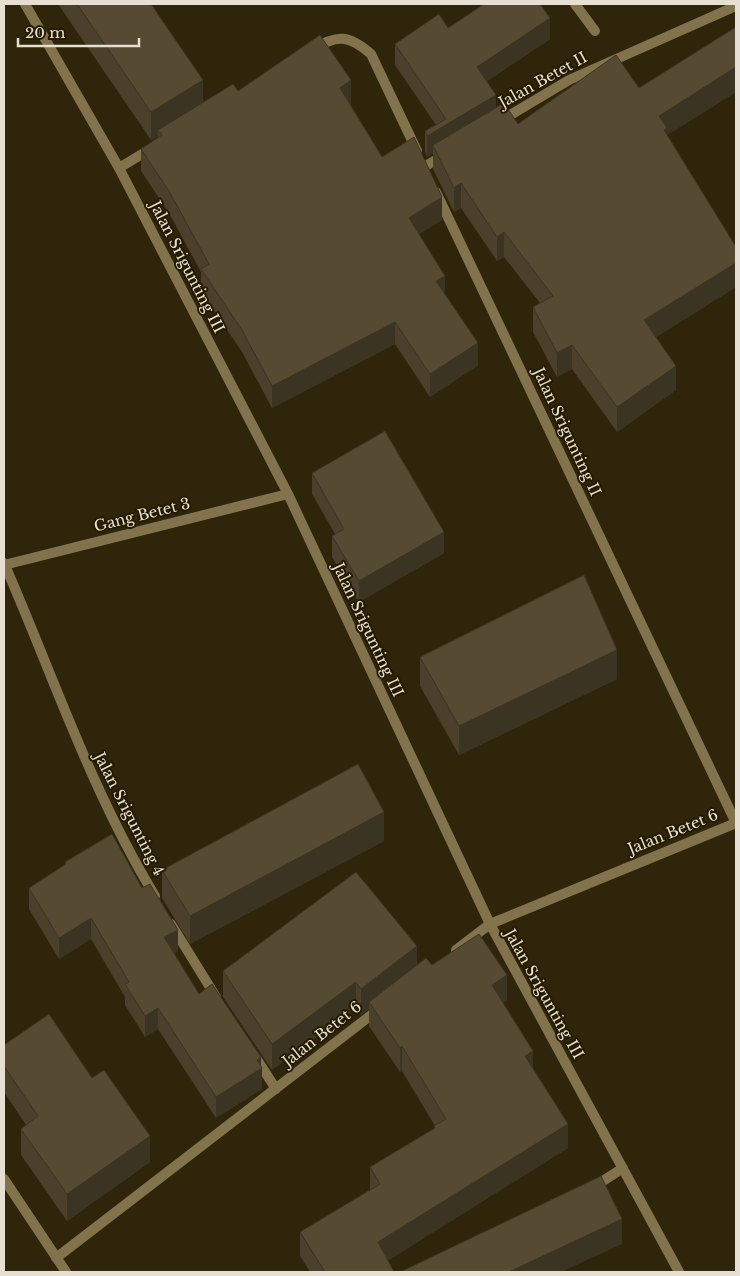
<svg xmlns="http://www.w3.org/2000/svg" width="740" height="1276" font-family="'Libre Baskerville',serif">
<style>
.lines{fill:none;stroke-linecap:round;stroke-linejoin:round}
.minor{stroke:#83734c;stroke-width:10}
.wall{fill:#4a402b}
.shaded-wall{fill:#3c3423}
.building{fill:#564b32;stroke:#3c3423}
.labels{text-anchor:middle;stroke-width:4;stroke-linejoin:round;paint-order:stroke}
.street-label{font-size:15px;fill:#e7e0d2;stroke:#251b03}
</style>
<rect width="100%" height="100%" fill="#2f250b"/>
<g class="lines">
<path class="minor" d="M 25,4 L 119,168 L 288,494 L 490,924 L 679,1272
M 575,4 L 595,31
M 313,49 C 338,34 349,35 371,54 L 417,151
M 502,120 L 569,80 L 736,6
M 424,167 L 444,155
M 119,168 L 152,148
M 436,192 L 736,823
M 4,563 C 53,675 91,791 155,896
M 4,565 L 288,494
M 171,924 L 216,997
M 456,950 L 490,924 L 736,823
M 254,1055 L 276,1089
M 4,1179 L 66,1272
M 592,1188 L 623,1168
M 56,1258 L 379,1009"/>
</g>
<path class="wall" d="M 58,4 L 151,4 L 203,102 L 238,91 L 351,103 L 350,104 L 382,157 L 442,220 L 419,234 L 445,294 L 478,365 L 430,397 L 395,344 L 272,408 L 242,352 L 201,291 L 201,272 L 169,213 L 141,171 L 141,149 L 158,137 L 158,136 L 151,140 Z
M 736,27 L 736,92 L 667,135 L 736,247 L 736,287 L 656,337 L 676,390 L 617,432 L 572,369 L 557,377 L 533,332 L 533,307 L 540,303 L 504,257 L 497,261 L 461,208 L 454,212 L 433,169 L 433,153 L 427,157 L 425,152 L 425,131 L 436,125 L 395,65 L 395,44 L 448,28 L 550,39 L 487,81 L 496,107 L 518,124 L 639,88 Z
M 312,473 L 444,553 L 359,602 L 332,557 L 332,536 L 335,534 L 312,494 Z
M 420,657 L 617,679 L 459,755 L 420,686 Z
M 384,841 L 190,944 L 162,898 L 162,870 Z
M 65,862 L 178,951 L 174,953 L 199,994 L 261,1066 L 262,1089 L 216,1118 L 158,1029 L 145,1037 L 125,1005 L 125,997 L 91,939 L 59,959 L 29,909 L 29,888 L 65,865 Z
M 417,964 L 432,965 L 507,1000 L 503,1003 L 568,1148 L 388,1260 L 394,1272 L 310,1272 L 300,1256 L 300,1232 L 370,1190 L 370,1167 L 434,1129 L 434,1126 L 435,1126 L 402,1071 L 400,1072 L 369,1026 L 369,1009 L 361,1015 L 356,1008 L 272,1070 L 223,997 L 223,971 Z
M 4,1045 L 92,1078 L 150,1162 L 67,1221 L 21,1155 L 21,1129 L 26,1125 L 4,1092 Z"/>
<path class="shaded-wall" d="M 550,18 L 550,39 L 477,88 L 477,67 Z
M 736,67 L 736,92 L 667,135 L 667,152 L 659,116 Z
M 203,80 L 203,109 L 158,130 L 158,136 L 151,140 L 151,112 Z
M 351,80 L 351,103 L 340,110 L 340,88 Z
M 496,95 L 496,116 L 433,145 L 433,153 L 427,157 L 427,136 Z
M 461,183 L 461,208 L 454,212 L 454,188 Z
M 442,197 L 442,220 L 409,240 L 409,218 Z
M 504,232 L 504,257 L 497,261 L 497,237 Z
M 736,263 L 736,287 L 644,344 L 644,320 Z
M 445,276 L 445,298 L 436,281 Z
M 395,322 L 395,344 L 272,408 L 272,386 Z
M 478,343 L 478,365 L 430,397 L 430,374 Z
M 572,345 L 572,369 L 557,377 L 557,353 Z
M 676,366 L 676,390 L 617,432 L 617,407 Z
M 444,532 L 444,553 L 359,602 L 359,581 Z
M 617,650 L 617,679 L 459,755 L 459,726 Z
M 384,812 L 384,841 L 190,944 L 190,916 Z
M 91,918 L 91,939 L 59,959 L 59,938 Z
M 178,930 L 178,951 L 164,958 L 164,937 Z
M 417,946 L 417,972 L 369,1002 L 369,1009 L 361,1015 L 361,989 Z
M 507,975 L 507,1000 L 492,1010 L 492,985 Z
M 356,982 L 356,1008 L 272,1070 L 272,1044 Z
M 158,1008 L 158,1029 L 145,1037 L 145,1016 Z
M 402,1046 L 402,1071 L 400,1072 L 400,1048 Z
M 533,1051 L 533,1076 L 525,1056 Z
M 261,1057 L 261,1068 L 262,1068 L 262,1089 L 216,1118 L 216,1097 Z
M 568,1124 L 568,1148 L 378,1267 L 378,1242 Z
M 150,1136 L 150,1162 L 67,1221 L 67,1194 Z
M 622,1219 L 622,1244 L 561,1272 L 509,1272 Z"/>
<path class="building" d="M 77,4 L 151,4 L 203,80 L 151,112 Z
M 484,4 L 540,4 L 550,18 L 477,67 L 496,95 L 427,136 L 425,131 L 446,119 L 395,44 L 439,14 L 448,28 Z
M 736,27 L 736,67 L 659,116 L 667,128 L 664,130 L 736,247 L 736,263 L 644,320 L 676,366 L 617,407 L 572,345 L 557,353 L 533,307 L 553,296 L 504,232 L 497,237 L 461,183 L 454,188 L 433,145 L 504,103 L 518,124 L 616,55 L 639,88 Z
M 320,35 L 351,80 L 340,88 L 382,157 L 414,137 L 442,197 L 409,218 L 445,276 L 436,281 L 478,343 L 430,374 L 395,322 L 272,386 L 242,330 L 201,269 L 209,264 L 169,191 L 141,149 L 162,135 L 158,130 L 233,84 L 238,91 Z
M 385,431 L 444,532 L 359,581 L 332,536 L 344,529 L 312,473 Z
M 584,575 L 617,650 L 459,726 L 420,657 Z
M 358,764 L 384,812 L 190,916 L 162,870 Z
M 112,834 L 142,888 L 150,884 L 178,930 L 164,937 L 199,994 L 212,984 L 261,1057 L 257,1060 L 262,1068 L 216,1097 L 158,1008 L 145,1016 L 125,984 L 129,982 L 91,918 L 59,938 L 29,888 L 66,864 L 65,862 Z
M 356,872 L 417,946 L 361,989 L 356,982 L 272,1044 L 223,971 Z
M 479,934 L 507,975 L 492,985 L 533,1051 L 525,1056 L 568,1124 L 378,1242 L 394,1272 L 325,1272 L 300,1232 L 380,1184 L 370,1167 L 435,1128 L 434,1126 L 446,1119 L 402,1046 L 400,1048 L 369,1002 L 426,958 L 432,965 Z
M 49,1014 L 92,1078 L 104,1070 L 150,1136 L 67,1194 L 21,1129 L 38,1116 L 4,1066 L 4,1045 Z
M 601,1176 L 622,1219 L 509,1272 L 400,1272 Z"/>
<g class="labels">
<g class="street-label">
<text transform="translate(543 80) rotate(-29)" y="5">Jalan Betet II</text>
<text transform="translate(187 267) rotate(63)" y="5">Jalan Srigunting III</text>
<text transform="translate(567 432) rotate(65)" y="5">Jalan Srigunting II</text>
<text transform="translate(142 515) rotate(-14)" y="5">Gang Betet 3</text>
<text transform="translate(368 630) rotate(65)" y="5">Jalan Srigunting III</text>
<text transform="translate(129 814) rotate(63)" y="5">Jalan Srigunting 4</text>
<text transform="translate(673 832) rotate(-22)" y="5">Jalan Betet 6</text>
<text transform="translate(544 994) rotate(61)" y="5">Jalan Srigunting III</text>
<text transform="translate(322 1034) rotate(-38)" y="5">Jalan Betet 6</text>
</g>
</g>
<rect width="740" height="1276" fill="none" stroke="#e7e0d2" stroke-width="10"/>
<path d="M18 38v8h121v-8" fill="none" stroke="#e7e0d2" stroke-width="2.5"/>
<text x="25" y="38" font-size="15" fill="#e7e0d2" stroke="#251b03" stroke-width="4" paint-order="stroke">20 m</text>
</svg>
